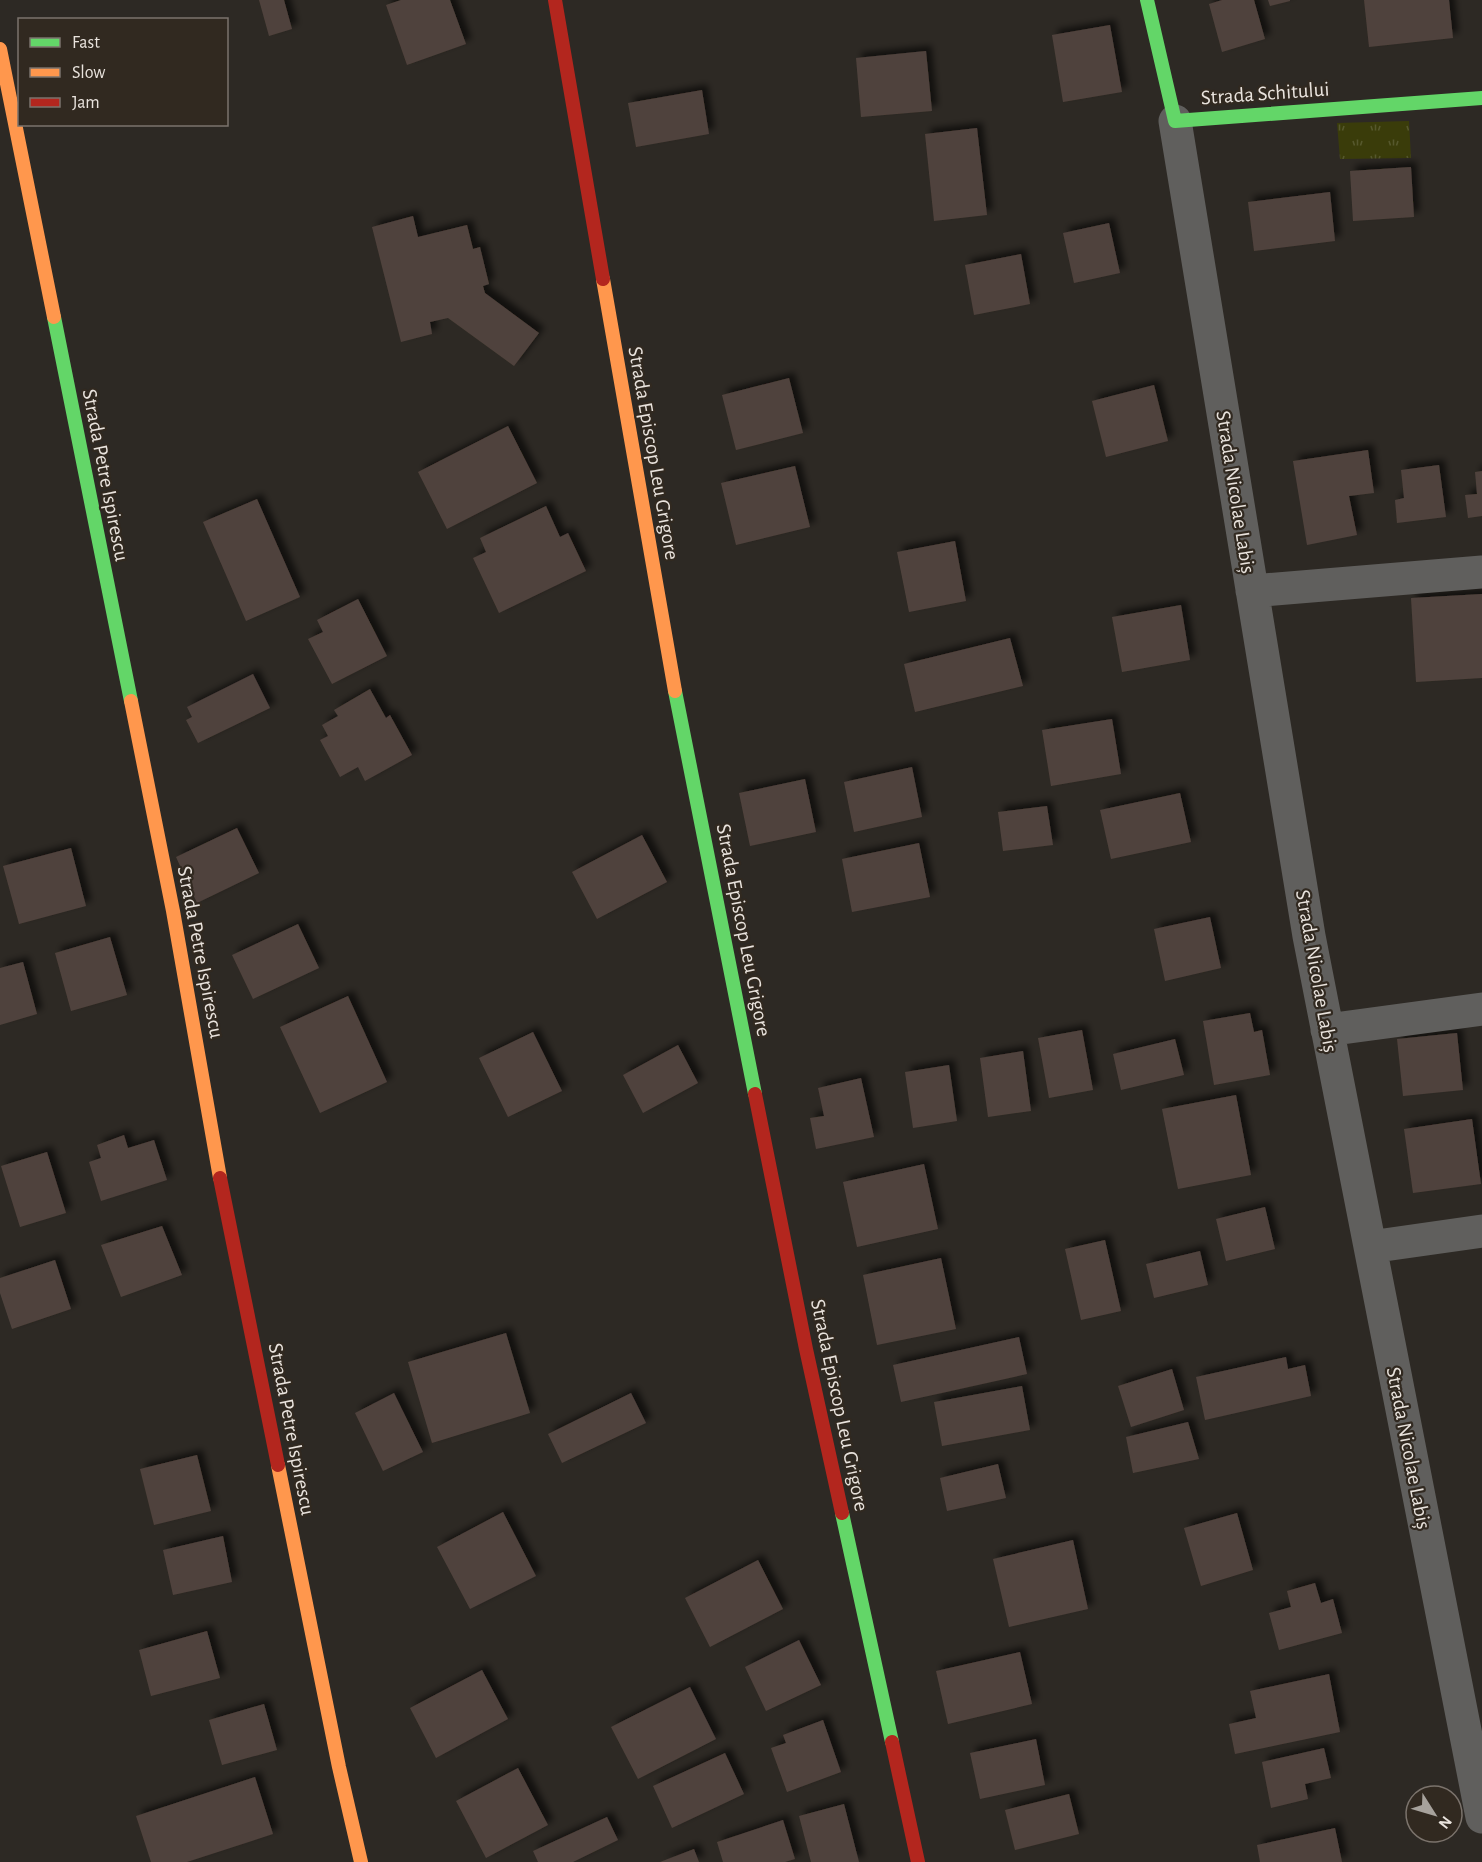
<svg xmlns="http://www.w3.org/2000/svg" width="1482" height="1862" font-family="'Alegreya Sans',sans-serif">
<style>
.grass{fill:url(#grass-tufts)}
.building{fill:#50423c;filter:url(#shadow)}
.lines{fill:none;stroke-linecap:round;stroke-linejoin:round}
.street{stroke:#605f5d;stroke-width:33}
.fast{stroke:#63d668;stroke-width:14}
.slow{stroke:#ff974d;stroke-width:14}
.jam{stroke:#b3261e;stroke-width:14}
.labels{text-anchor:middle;stroke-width:4.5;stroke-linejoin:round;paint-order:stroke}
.street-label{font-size:21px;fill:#e9e3dd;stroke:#312920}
</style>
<defs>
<pattern id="grass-tufts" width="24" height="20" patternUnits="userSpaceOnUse" patternTransform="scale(1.5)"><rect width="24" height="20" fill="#3a3c0a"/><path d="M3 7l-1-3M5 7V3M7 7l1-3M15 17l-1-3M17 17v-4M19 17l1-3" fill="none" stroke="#56582d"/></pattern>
<filter id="shadow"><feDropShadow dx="5.5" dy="-5.5" stdDeviation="3" flood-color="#0009"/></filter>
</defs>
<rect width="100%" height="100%" fill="#2d2924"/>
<path class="grass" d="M 1409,121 L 1411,158 L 1340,159 L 1337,123 Z"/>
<path class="building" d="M 259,0 L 284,0 L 292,29 L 269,36 Z
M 401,0 L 450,0 L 466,44 L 407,65 L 386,5 Z
M 1222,0 L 1254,0 L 1265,39 L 1222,52 L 1209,4 Z
M 1268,0 L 1290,0 L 1290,1 L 1270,6 Z
M 1364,0 L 1449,0 L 1453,38 L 1369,47 Z
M 1110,25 L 1122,92 L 1063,102 L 1052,35 Z
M 926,51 L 932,111 L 861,117 L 856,58 Z
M 702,90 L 709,134 L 636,147 L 628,103 Z
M 977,128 L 987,215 L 934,221 L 925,134 Z
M 1411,167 L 1414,217 L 1353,221 L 1350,171 Z
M 1330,192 L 1335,241 L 1254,251 L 1248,202 Z
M 413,216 L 418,237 L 467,225 L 473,249 L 480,247 L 489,284 L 483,286 L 485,293 L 539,333 L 514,366 L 448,318 L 430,322 L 432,334 L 401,342 L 372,227 Z
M 1109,223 L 1120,273 L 1074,283 L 1063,233 Z
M 1021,254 L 1030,304 L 974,315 L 965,265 Z
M 789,378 L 803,433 L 736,450 L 722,395 Z
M 1154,385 L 1168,441 L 1106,457 L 1092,401 Z
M 508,426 L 537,483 L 447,529 L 418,472 Z
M 1368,450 L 1374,493 L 1349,496 L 1357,535 L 1307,545 L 1293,461 Z
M 1439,465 L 1446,517 L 1397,523 L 1395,500 L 1404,498 L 1401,470 Z
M 795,466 L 810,527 L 736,545 L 721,483 Z
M 1482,471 L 1482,516 L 1468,518 L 1465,495 L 1477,494 L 1475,472 Z
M 257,499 L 300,597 L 246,621 L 203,522 Z
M 546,506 L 560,537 L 568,533 L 586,571 L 499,613 L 473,558 L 486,552 L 480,538 Z
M 955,541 L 966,601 L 909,612 L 897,552 Z
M 1482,594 L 1482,678 L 1416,682 L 1411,598 Z
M 358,599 L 387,656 L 332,684 L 308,639 L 323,632 L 317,620 Z
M 1181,605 L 1190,660 L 1122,672 L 1112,617 Z
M 1010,638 L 1023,686 L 915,712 L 904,664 Z
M 253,674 L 270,708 L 198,743 L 186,720 L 192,717 L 187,707 Z
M 370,689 L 386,718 L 390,715 L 412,755 L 365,781 L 358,767 L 340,777 L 320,740 L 328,736 L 322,725 L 338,716 L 334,710 Z
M 1112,719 L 1121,774 L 1051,786 L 1042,730 Z
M 912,767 L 922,817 L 854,832 L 844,782 Z
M 805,779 L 816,832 L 750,846 L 739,793 Z
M 1180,793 L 1191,842 L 1111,859 L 1100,810 Z
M 1047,806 L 1053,845 L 1003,851 L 998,812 Z
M 237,828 L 259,873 L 197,903 L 176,857 Z
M 642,835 L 667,882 L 597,919 L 572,872 Z
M 919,843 L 930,897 L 852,912 L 842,859 Z
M 71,848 L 86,906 L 19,924 L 3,866 Z
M 1210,917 L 1221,968 L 1165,981 L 1154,929 Z
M 298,924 L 319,968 L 253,999 L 232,955 Z
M 110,937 L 127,995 L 71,1011 L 55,953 Z
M 23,962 L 37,1014 L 0,1025 L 0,968 Z
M 348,996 L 387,1082 L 320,1113 L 280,1027 Z
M 1250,1013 L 1254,1032 L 1262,1030 L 1270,1075 L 1214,1085 L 1203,1021 Z
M 1082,1030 L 1093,1090 L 1049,1098 L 1038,1038 Z
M 533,1032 L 562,1091 L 508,1117 L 479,1058 Z
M 1457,1033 L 1463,1090 L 1403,1096 L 1397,1039 Z
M 1175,1039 L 1184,1075 L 1121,1090 L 1113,1054 Z
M 678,1045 L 698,1083 L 643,1113 L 623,1075 Z
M 1023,1051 L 1031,1111 L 988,1117 L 980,1058 Z
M 949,1065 L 957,1121 L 913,1128 L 905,1072 Z
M 861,1078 L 874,1137 L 816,1149 L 810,1118 L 824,1116 L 818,1088 Z
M 1236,1095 L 1251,1175 L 1178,1189 L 1162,1109 Z
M 1472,1119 L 1481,1184 L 1413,1193 L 1404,1129 Z
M 124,1135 L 128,1148 L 154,1140 L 167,1180 L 101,1201 L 89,1162 L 101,1158 L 97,1145 Z
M 47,1152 L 66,1213 L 20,1227 L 1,1166 Z
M 924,1164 L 938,1229 L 857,1247 L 843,1182 Z
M 1265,1207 L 1275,1249 L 1226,1261 L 1216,1219 Z
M 162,1226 L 182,1275 L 121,1297 L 101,1245 Z
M 1105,1240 L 1121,1311 L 1081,1320 L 1065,1249 Z
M 1200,1251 L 1208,1285 L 1154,1298 L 1146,1264 Z
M 941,1258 L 956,1329 L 877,1345 L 863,1275 Z
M 55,1260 L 71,1309 L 12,1329 L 0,1293 L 0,1278 Z
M 506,1333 L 530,1413 L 432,1443 L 408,1362 Z
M 1019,1337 L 1027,1374 L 901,1402 L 893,1365 Z
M 1286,1357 L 1288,1369 L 1305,1365 L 1311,1396 L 1205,1420 L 1196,1377 Z
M 1172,1369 L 1184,1410 L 1131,1427 L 1118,1386 Z
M 1022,1386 L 1030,1430 L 942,1446 L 934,1402 Z
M 394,1393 L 423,1452 L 383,1471 L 355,1413 Z
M 631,1393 L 646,1423 L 562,1463 L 548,1434 Z
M 1188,1422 L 1199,1459 L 1133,1473 L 1126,1437 Z
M 197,1455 L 211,1511 L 154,1525 L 140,1469 Z
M 998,1464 L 1006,1498 L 947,1511 L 940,1478 Z
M 503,1512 L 536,1576 L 470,1609 L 437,1547 Z
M 1237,1513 L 1253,1570 L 1201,1586 L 1184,1528 Z
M 223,1536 L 232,1582 L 173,1595 L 163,1550 Z
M 1073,1540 L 1088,1609 L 1009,1627 L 993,1559 Z
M 758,1560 L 783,1609 L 710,1647 L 685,1598 Z
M 1315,1583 L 1321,1603 L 1333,1599 L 1342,1633 L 1279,1650 L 1269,1613 L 1291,1607 L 1287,1591 Z
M 207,1631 L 220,1678 L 151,1696 L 139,1650 Z
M 799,1640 L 821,1685 L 766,1711 L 745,1667 Z
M 1020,1652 L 1032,1704 L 948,1724 L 936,1671 Z
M 482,1670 L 508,1719 L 436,1758 L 410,1708 Z
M 1329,1674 L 1340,1732 L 1235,1754 L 1229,1724 L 1256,1718 L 1250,1691 Z
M 690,1687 L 716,1739 L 638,1779 L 611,1727 Z
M 264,1704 L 277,1750 L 222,1765 L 209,1720 Z
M 823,1720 L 841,1772 L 787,1792 L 771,1748 L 786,1743 L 783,1735 Z
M 1036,1739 L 1045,1785 L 980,1799 L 970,1753 Z
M 1324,1748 L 1331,1778 L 1305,1784 L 1308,1799 L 1271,1808 L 1262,1762 Z
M 725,1753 L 744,1794 L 672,1828 L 653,1786 Z
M 518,1768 L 548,1825 L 486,1858 L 456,1801 Z
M 255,1777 L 273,1834 L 187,1862 L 151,1862 L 136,1816 Z
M 1069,1794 L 1079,1834 L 1015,1850 L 1005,1810 Z
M 844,1804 L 859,1862 L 811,1862 L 799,1816 Z
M 607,1817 L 618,1840 L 573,1862 L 538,1862 L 533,1851 Z
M 783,1820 L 795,1859 L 785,1862 L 723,1862 L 717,1842 Z
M 1335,1828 L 1342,1862 L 1260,1862 L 1257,1845 Z
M 694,1849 L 699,1862 L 660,1862 Z"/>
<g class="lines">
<path class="street" d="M 1175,121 L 1309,936 L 1482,1817
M 1252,591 L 1482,572
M 1327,1030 L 1482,1009
M 1370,1247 L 1482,1231"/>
<path class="fast" d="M 1147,0 L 1175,121 L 1482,98
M 54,317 L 131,701
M 675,691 L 755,1094
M 842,1513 L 892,1742"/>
<path class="slow" d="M 0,49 L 54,317
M 603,279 L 675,691
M 131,701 L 173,911 L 220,1178
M 278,1465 L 339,1767 L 361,1862"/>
<path class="jam" d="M 555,0 L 603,279
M 755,1094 L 806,1349 L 842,1513
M 220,1178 L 278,1465
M 892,1742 L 918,1862"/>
</g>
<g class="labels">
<g class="street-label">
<text transform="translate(1265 93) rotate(-4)" y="7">Strada Schitului</text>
<text transform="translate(654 453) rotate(80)" y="7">Strada Episcop Leu Grigore</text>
<text transform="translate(106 475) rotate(79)" y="7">Strada Petre Ispirescu</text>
<text transform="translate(1236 492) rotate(81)" y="7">Strada Nicolae Labiș</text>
<text transform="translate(744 930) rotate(79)" y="7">Strada Episcop Leu Grigore</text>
<text transform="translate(201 952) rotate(79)" y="7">Strada Petre Ispirescu</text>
<text transform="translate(1317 971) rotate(80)" y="7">Strada Nicolae Labiș</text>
<text transform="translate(840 1405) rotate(78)" y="7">Strada Episcop Leu Grigore</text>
<text transform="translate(292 1429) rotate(79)" y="7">Strada Petre Ispirescu</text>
<text transform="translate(1409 1448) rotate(79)" y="7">Strada Nicolae Labiș</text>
</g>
</g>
<rect x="18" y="18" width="210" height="108" fill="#312920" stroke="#7b736c" stroke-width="1.5"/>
<rect x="30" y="38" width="30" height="9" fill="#63d668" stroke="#7b736c" stroke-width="1.5"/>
<text x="72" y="48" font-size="18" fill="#e9e3dd">Fast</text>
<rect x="30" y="68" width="30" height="9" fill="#ff974d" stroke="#7b736c" stroke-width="1.5"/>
<text x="72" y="78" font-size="18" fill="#e9e3dd">Slow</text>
<rect x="30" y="98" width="30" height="9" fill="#b3261e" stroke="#7b736c" stroke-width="1.5"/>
<text x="72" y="108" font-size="18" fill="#e9e3dd">Jam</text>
<g transform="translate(1434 1814) rotate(127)"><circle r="28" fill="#312920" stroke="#7b736c" stroke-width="1.5"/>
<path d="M0-4.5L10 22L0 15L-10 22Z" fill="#a7a29c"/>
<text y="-9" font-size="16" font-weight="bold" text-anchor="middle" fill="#e9e3dd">N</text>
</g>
</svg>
